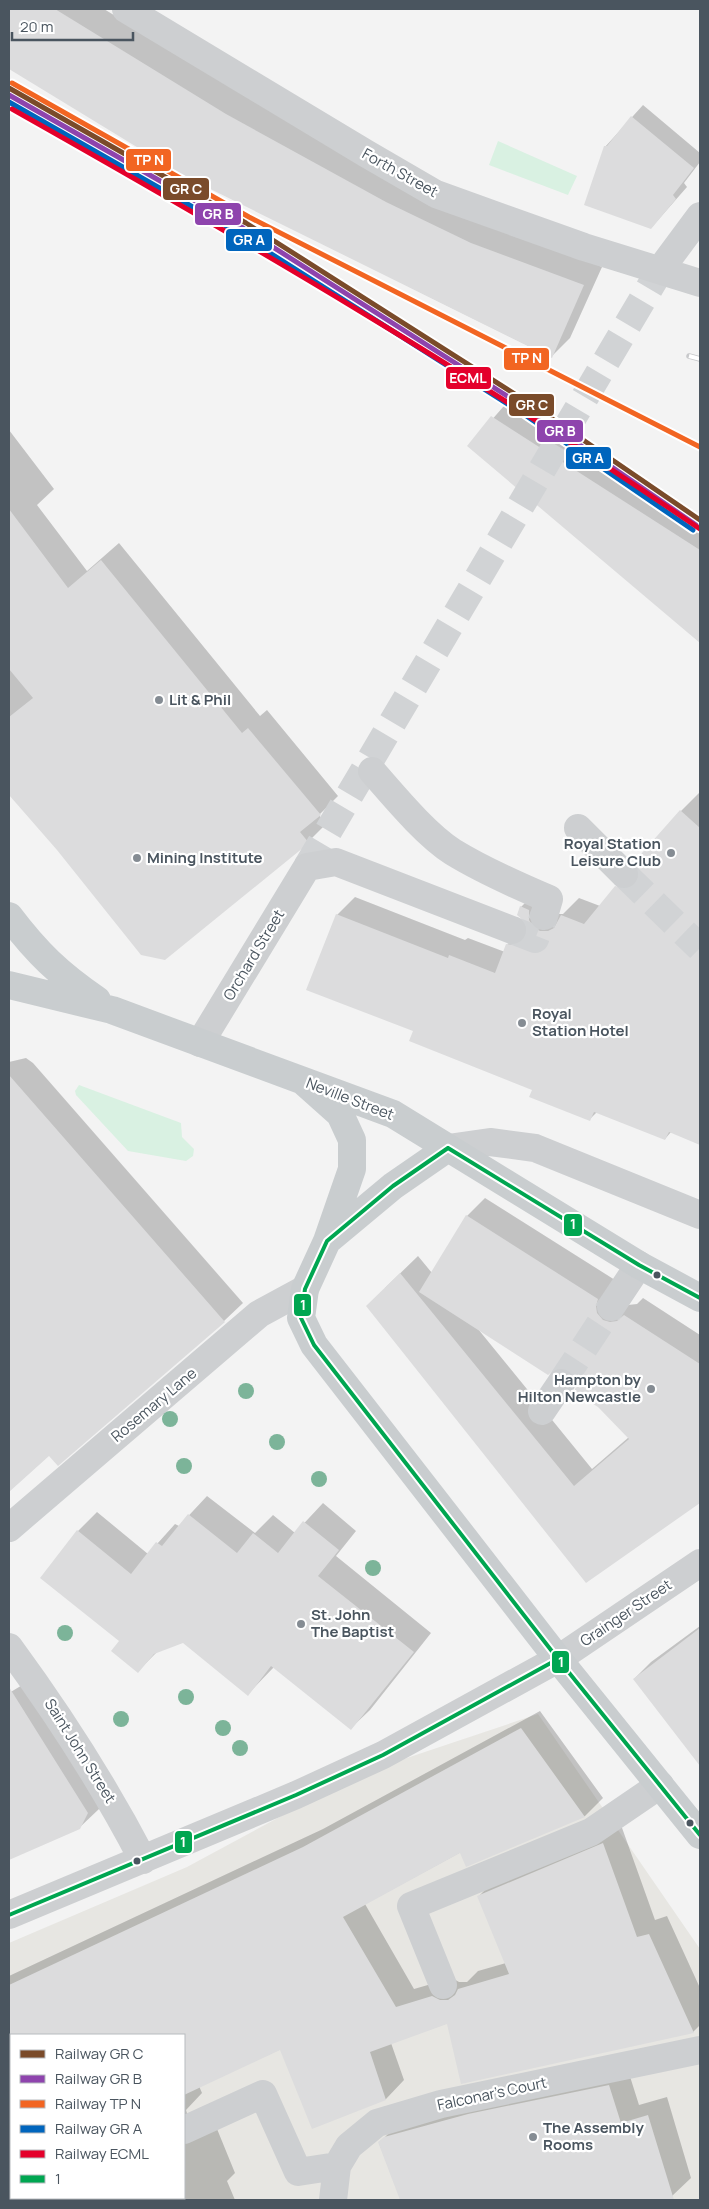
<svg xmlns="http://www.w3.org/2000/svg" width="709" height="2209" font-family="Manrope,sans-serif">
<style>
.commercial{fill:#e7e6e2;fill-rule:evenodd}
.green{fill:#d9f1e2}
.shadow{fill:#0003;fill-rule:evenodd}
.building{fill:#dcdcdd}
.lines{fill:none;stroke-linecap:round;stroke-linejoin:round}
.minor-tunnel{stroke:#d1d3d5;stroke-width:28;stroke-dasharray:28 14;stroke-linecap:butt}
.minor{stroke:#cdcfd1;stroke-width:28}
.major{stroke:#c9cdcf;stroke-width:28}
.rail-casing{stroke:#c8c9cb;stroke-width:5.5}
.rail{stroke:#fff;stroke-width:4;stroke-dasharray:11;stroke-linecap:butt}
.bus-1-casing{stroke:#fff;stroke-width:8}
.bus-1{stroke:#00a651;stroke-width:4}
.rail-1-casing{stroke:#fff;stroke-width:9}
.rail-2-casing{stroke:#fff;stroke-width:9}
.rail-3-casing{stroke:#fff;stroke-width:9}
.rail-4-casing{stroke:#fff;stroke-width:9}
.rail-5-casing{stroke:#fff;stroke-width:9}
.rail-1{stroke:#7a4b2a;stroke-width:5}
.rail-2{stroke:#8e44ad;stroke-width:5}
.rail-3{stroke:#f26522;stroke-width:5}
.rail-4{stroke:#0065bd;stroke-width:5}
.rail-5{stroke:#e4002b;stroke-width:5}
.tree{fill:#7cb499}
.poi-dot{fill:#858c93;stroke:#fff;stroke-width:2}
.bus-dot{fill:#4a555f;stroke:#fff;stroke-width:2}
.labels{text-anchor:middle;stroke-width:4.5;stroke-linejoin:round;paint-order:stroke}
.street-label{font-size:15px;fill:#4a555f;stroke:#fff}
.poi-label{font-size:15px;font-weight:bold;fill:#4a555f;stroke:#fff;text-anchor:start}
.line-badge{stroke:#fff;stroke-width:2}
.badge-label{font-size:14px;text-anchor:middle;font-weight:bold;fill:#fff}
</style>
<rect width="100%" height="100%" fill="#f3f3f3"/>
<path class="commercial" d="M 538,1714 L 700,1949 L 700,2200 L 9,2200 L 9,1943 L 187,1867 L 359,1774 ZM 11,2035 L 184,2035 L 184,2198 L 11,2198 Z"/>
<path class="green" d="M 498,141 L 577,176 L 568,195 L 489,165 Z
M 79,1085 L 181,1123 L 182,1137 L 194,1149 L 193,1156 L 186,1161 L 128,1151 L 76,1095 L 75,1091 Z"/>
<path class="shadow" d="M 9,9 L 104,9 L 245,96 L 602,267 L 570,338 L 551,357 L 186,176 L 9,68 Z
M 643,105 L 700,153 L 700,162 L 684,183 L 687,187 L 651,228 L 605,147 Z
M 510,399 L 700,521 L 700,641 L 469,446 Z
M 9,430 L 54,489 L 37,505 L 87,571 L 119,543 L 260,716 L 267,710 L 338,796 L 319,815 L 326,824 L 308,842 L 165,959 L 58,849 L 9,794 Z
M 699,793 L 700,1143 L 671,1132 L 665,1139 L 597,1112 L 589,1120 L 534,1089 L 415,1031 L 337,915 L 355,897 L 465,940 L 468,938 L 505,952 L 507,945 L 525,927 L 529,928 L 521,907 L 539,889 L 558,914 L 563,914 L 579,898 L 600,906 L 634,869 L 641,871 L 681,811 Z
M 26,1058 L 33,1063 L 243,1303 L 224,1321 L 50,1454 L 9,1491 L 9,1062 Z
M 485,1198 L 615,1280 L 628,1305 L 637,1304 L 643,1298 L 700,1335 L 700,1502 L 586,1581 L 385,1288 L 418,1256 L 432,1273 L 467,1216 ZM 478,1329 L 571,1369 L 576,1376 L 578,1384 L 629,1437 L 592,1469 Z
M 207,1496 L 255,1533 L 273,1515 L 295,1533 L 323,1503 L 356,1531 L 336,1556 L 431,1633 L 370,1710 L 351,1728 L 274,1667 L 248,1694 L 183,1642 L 157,1652 L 138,1671 L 121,1641 L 42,1578 L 78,1531 L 97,1512 L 148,1554 L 175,1524 L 179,1526 Z
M 700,1626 L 700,1763 L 634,1679 L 651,1662 Z
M 34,1678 L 106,1793 L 99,1809 L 79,1828 L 9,1859 L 9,1693 Z
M 540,1711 L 603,1798 L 585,1816 L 466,1865 L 461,1852 L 365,1904 L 414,1989 L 452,1978 L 459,1982 L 467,1982 L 478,1971 L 506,1963 L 479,1896 L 497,1878 L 621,1825 L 655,1920 L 667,1916 L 700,1988 L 700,2025 L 693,2032 L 462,2082 L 448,2023 L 391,2043 L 404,2080 L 386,2099 L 313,2127 L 281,2049 L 199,2086 L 202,2093 L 186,2110 L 188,2117 L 215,2124 L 235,2173 L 227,2181 L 235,2200 L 35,2200 L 34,2198 L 184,2198 L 184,2035 L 11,2035 L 11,2147 L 9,2141 L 9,1976 L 323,1829 Z
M 627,2067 L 639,2105 L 667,2097 L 691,2178 L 672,2196 L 665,2200 L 401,2200 L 379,2143 L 398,2124 Z"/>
<path class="building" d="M 9,9 L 55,9 L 226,114 L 386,202 L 471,243 L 584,285 L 552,358 L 186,177 L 9,69 Z
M 631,116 L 694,168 L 673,195 L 676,199 L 651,229 L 584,205 L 604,146 L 607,146 Z
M 491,416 L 700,550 L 700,643 L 467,446 Z
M 9,509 L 68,588 L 101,560 L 242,733 L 248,728 L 321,815 L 300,832 L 309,843 L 165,960 L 141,955 L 57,850 L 9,795 L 9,717 L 33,698 L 9,669 Z
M 680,810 L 700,828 L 700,1145 L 669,1132 L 665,1140 L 594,1112 L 590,1121 L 529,1097 L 532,1090 L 409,1041 L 413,1031 L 306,990 L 336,914 L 448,958 L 449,955 L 495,973 L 506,944 L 514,945 L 521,942 L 527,935 L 527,928 L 524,921 L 517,915 L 520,906 L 529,910 L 529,920 L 533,927 L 540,931 L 548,931 L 554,928 L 561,915 L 584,924 L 615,886 L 628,889 L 635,885 L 639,878 L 639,870 L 634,862 Z
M 9,1075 L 225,1322 L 58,1466 L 49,1456 L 9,1492 Z
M 466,1215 L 598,1299 L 596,1306 L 597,1313 L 603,1320 L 610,1322 L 617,1321 L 624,1315 L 700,1364 L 700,1503 L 586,1583 L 366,1306 L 400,1273 L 574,1486 L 629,1439 L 598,1407 L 574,1392 L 577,1384 L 575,1377 L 570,1370 L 563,1368 L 555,1369 L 548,1375 L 419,1292 Z
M 188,1514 L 237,1553 L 253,1533 L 278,1553 L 303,1521 L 339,1550 L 318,1576 L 414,1652 L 351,1730 L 271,1666 L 248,1696 L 183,1643 L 154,1654 L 138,1673 L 111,1651 L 119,1641 L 40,1578 L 77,1530 L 131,1574 L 156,1542 L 162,1546 Z
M 700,1628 L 700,1766 L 633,1679 Z
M 9,1687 L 88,1813 L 80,1829 L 9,1860 Z
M 521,1728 L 585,1817 L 466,1867 L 460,1853 L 343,1917 L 396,2007 L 432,1996 L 440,2000 L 448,2000 L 455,1995 L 458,1989 L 509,1974 L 477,1896 L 603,1843 L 637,1937 L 649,1934 L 694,2033 L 461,2084 L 447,2024 L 370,2052 L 386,2100 L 312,2129 L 280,2050 L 184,2095 L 184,2035 L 9,2035 L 9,1985 L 303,1847 Z
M 609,2085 L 621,2123 L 648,2115 L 674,2200 L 400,2200 L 378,2142 L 384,2137 L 468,2114 Z"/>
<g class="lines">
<path class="minor-tunnel" d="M 307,867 L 660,270
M 624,874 L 700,948
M 512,930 L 535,939 L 544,916
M 561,1383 L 611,1307"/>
<path class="minor" d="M 126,9 L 367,154 L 436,194 L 584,247 L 700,283
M 660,270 L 700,216
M 372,771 C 394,796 425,834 453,852 C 484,871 516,885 549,899 L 544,916
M 578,828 L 624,874
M 200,1043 L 307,867 L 336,862 L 512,930
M 448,1148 L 490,1142 L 535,1148 L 700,1215
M 611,1307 L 639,1265
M 542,1411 L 561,1383
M 9,1528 L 259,1314 L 305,1289
M 9,1647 C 59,1715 104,1785 143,1860
M 9,1915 L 296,1795 L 383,1755 L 558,1659 L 700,1563
M 443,1985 L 411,1906 L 591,1832 L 660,1785
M 184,2130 L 263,2094 L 298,2172 L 337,2166
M 333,2200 L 337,2166 L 349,2146 L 377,2123 L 441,2104 L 700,2050"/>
<path class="major" d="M 9,916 C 37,953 59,974 97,1000
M 9,985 L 112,1010 L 393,1114 L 639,1265 L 700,1298
M 303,1081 L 340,1114 L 352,1140 L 352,1169 L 327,1241 L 305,1289 L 301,1318 L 314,1345 L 558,1659 L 700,1835
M 327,1241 L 393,1186 L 448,1148"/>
<defs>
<path id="rail" d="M 689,356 L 700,359"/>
</defs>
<use href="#rail" class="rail-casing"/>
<use href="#rail" class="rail"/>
<defs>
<path id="bus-1" d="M 448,1148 L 393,1186 L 327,1241 L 305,1289 L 301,1318 L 314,1345 L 558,1659 L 700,1835
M 448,1148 L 639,1265 L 700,1298
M 9,1915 L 296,1795 L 383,1755 L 558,1659"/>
</defs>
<use href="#bus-1" class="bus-1-casing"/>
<use href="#bus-1" class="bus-1"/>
<defs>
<path id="rail-1" d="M 9,88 L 246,223 L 532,405 L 700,520"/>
<path id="rail-2" d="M 9,95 L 243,228 L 529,410 L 696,525"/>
<path id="rail-3" d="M 12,83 L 249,217 L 700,447"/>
<path id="rail-4" d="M 9,102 L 240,234 L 525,415 L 693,530"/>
<path id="rail-5" d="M 12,109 C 246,241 478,377 700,529"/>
</defs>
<use href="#rail-1" class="rail-1-casing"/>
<use href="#rail-2" class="rail-2-casing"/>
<use href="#rail-3" class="rail-3-casing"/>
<use href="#rail-4" class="rail-4-casing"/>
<use href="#rail-5" class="rail-5-casing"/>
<use href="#rail-1" class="rail-1"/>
<use href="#rail-2" class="rail-2"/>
<use href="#rail-3" class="rail-3"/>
<use href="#rail-4" class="rail-4"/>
<use href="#rail-5" class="rail-5"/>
</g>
<g class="tree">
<circle cx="246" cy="1391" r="8"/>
<circle cx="170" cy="1419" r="8"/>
<circle cx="277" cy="1442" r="8"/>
<circle cx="184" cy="1466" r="8"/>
<circle cx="319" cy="1479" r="8"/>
<circle cx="373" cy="1568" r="8"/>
<circle cx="65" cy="1633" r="8"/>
<circle cx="186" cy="1697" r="8"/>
<circle cx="121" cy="1719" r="8"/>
<circle cx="223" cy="1728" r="8"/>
<circle cx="240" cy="1748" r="8"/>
</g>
<g class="poi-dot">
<circle cx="159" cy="700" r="5"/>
<circle cx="671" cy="853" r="5"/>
<circle cx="137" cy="858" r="5"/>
<circle cx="522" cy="1023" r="5"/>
<circle cx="651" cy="1389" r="5"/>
<circle cx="301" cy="1624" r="5"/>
<circle cx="533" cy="2137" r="5"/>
</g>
<g class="bus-dot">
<circle cx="657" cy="1275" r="4.5"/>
<circle cx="690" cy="1823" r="4.5"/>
<circle cx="137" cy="1861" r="4.5"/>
</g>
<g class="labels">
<g class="street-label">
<text transform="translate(400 173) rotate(29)" y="5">Forth Street</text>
<text transform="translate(254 955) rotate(-59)" y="5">Orchard Street</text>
<text transform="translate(350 1099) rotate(21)" y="5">Neville Street</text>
<text transform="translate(154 1405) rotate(-40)" y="5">Rosemary Lane</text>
<text transform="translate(626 1613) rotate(-34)" y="5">Grainger Street</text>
<text transform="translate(80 1751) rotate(58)" y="5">Saint John Street</text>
<text transform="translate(492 2094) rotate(-12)" y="5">Falconar's Court</text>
</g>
<g class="poi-label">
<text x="169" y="705">Lit &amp; Phil</text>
<text x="661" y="849" text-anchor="end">Royal Station<tspan x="661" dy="17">Leisure Club</tspan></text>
<text x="147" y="863">Mining Institute</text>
<text x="532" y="1019">Royal<tspan x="532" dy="17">Station Hotel</tspan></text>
<text x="641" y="1385" text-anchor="end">Hampton by<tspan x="641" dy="17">Hilton Newcastle</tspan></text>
<text x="311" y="1620">St. John<tspan x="311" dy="17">The Baptist</tspan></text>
<text x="543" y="2133">The Assembly<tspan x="543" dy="17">Rooms</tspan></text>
</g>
</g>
<g class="line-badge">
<rect x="125" y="148" width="47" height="24" rx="5" fill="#f26522"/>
<rect x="162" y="177" width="48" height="24" rx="5" fill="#7a4b2a"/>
<rect x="194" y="202" width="48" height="24" rx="5" fill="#8e44ad"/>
<rect x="225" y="228" width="48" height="24" rx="5" fill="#0065bd"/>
<rect x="503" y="347" width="47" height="24" rx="5" fill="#f26522"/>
<rect x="445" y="366" width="47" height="24" rx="5" fill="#e4002b"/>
<rect x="508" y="393" width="47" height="24" rx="5" fill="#7a4b2a"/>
<rect x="536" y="419" width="48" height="24" rx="5" fill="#8e44ad"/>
<rect x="565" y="446" width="47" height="24" rx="5" fill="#0065bd"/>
<rect x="563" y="1213" width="20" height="24" rx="5" fill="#00a651"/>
<rect x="293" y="1293" width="19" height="24" rx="5" fill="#00a651"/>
<rect x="551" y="1650" width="19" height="24" rx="5" fill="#00a651"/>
<rect x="174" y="1830" width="19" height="24" rx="5" fill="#00a651"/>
</g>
<g class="badge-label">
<text x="149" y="165">TP N</text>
<text x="186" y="194">GR C</text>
<text x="218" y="219">GR B</text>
<text x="249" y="245">GR A</text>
<text x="527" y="363">TP N</text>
<text x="468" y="383">ECML</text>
<text x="532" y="410">GR C</text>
<text x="560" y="436">GR B</text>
<text x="588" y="463">GR A</text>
<text x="573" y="1229">1</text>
<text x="303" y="1310">1</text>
<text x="561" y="1667">1</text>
<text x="183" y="1847">1</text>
</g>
<rect width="709" height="2209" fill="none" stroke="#4a555f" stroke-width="20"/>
<rect x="10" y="2034" width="175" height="165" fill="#ffffff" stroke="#b7bbbf"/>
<rect x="20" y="2050" width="25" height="8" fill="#7a4b2a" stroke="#b7bbbf"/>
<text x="55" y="2059" font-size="15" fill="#4a555f">Railway GR C</text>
<rect x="20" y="2075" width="25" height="8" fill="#8e44ad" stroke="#b7bbbf"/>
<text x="55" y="2084" font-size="15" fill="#4a555f">Railway GR B</text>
<rect x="20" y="2100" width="25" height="8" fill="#f26522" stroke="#b7bbbf"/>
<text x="55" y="2109" font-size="15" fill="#4a555f">Railway TP N</text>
<rect x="20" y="2125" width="25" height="8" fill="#0065bd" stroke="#b7bbbf"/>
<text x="55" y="2134" font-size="15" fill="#4a555f">Railway GR A</text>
<rect x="20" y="2150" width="25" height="8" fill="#e4002b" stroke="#b7bbbf"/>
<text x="55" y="2159" font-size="15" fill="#4a555f">Railway ECML</text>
<rect x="20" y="2175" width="25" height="8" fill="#00a651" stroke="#b7bbbf"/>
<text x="55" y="2184" font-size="15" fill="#4a555f">1</text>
<path d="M12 32v8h121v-8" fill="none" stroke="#4a555f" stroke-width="2.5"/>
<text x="20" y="32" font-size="15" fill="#4a555f" stroke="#ffffff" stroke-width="4" paint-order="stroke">20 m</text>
</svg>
